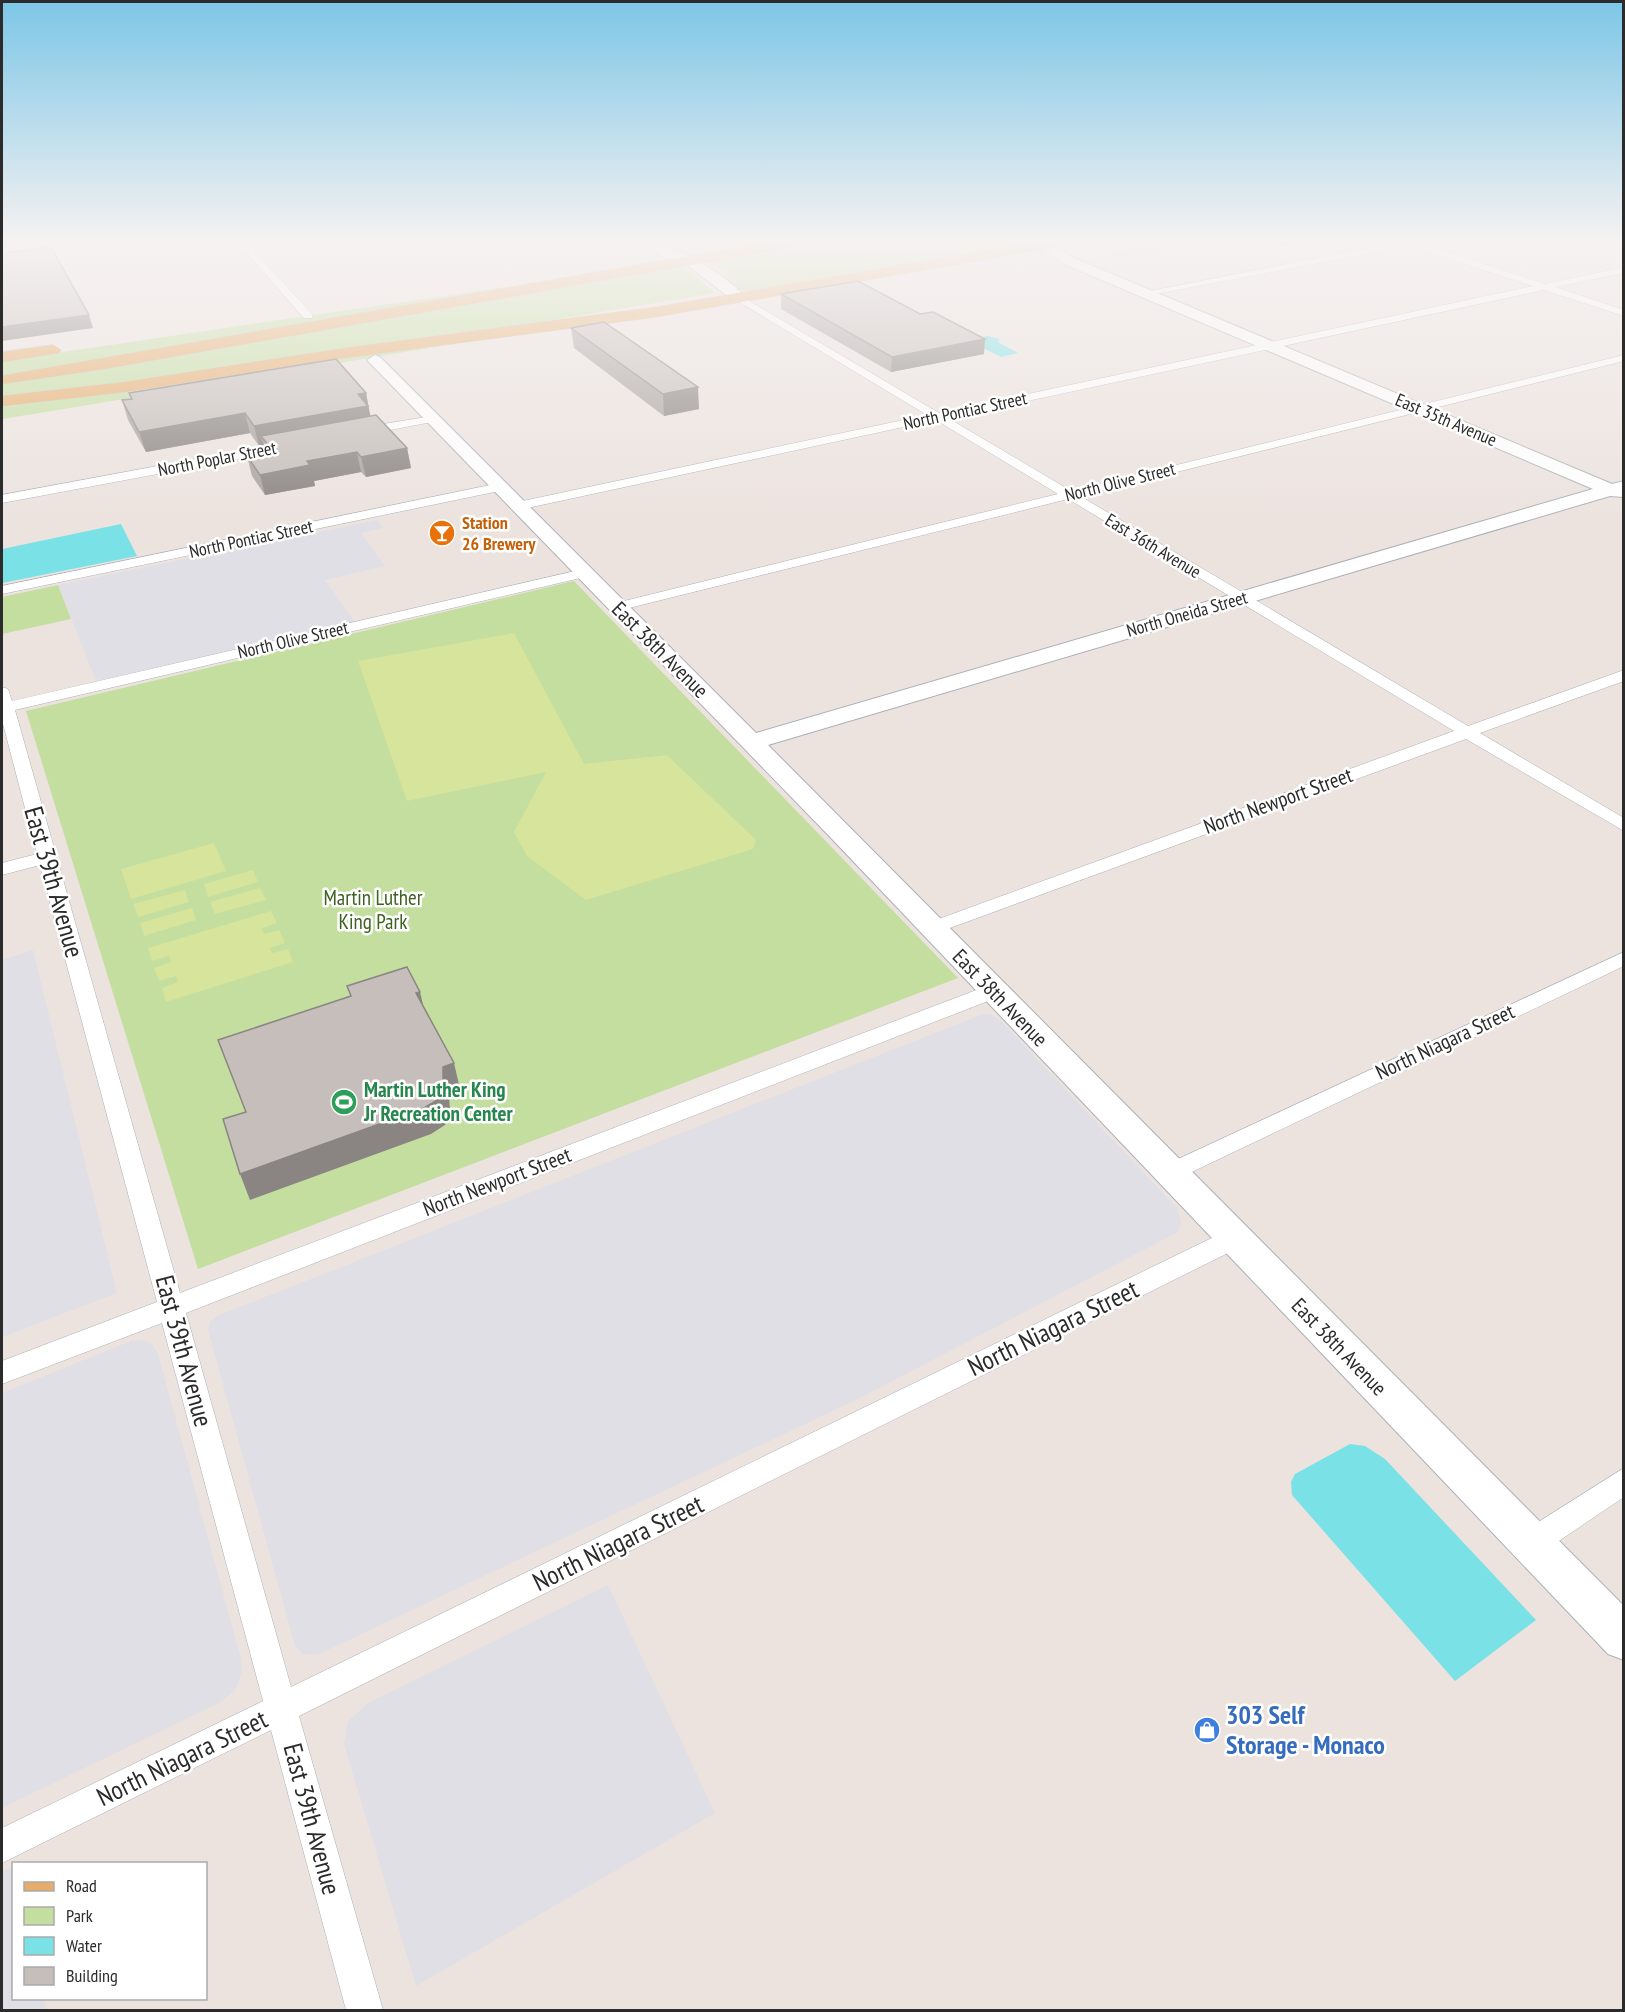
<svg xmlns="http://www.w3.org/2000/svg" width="1625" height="2012" font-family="'PT Sans Narrow',sans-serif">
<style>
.industrial{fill:#dfdfe5}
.green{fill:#c3de9f}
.pitch{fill:#d6e49c}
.plaza{fill:#d8d4d1}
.water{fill:#7ae2e6}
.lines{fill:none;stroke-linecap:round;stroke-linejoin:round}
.street-casing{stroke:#abb0b7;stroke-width:1}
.secondary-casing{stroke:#abb0b7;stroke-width:2}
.primary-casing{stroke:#c4c4c4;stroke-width:1}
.street{fill:#fff;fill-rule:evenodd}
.secondary{fill:#fff;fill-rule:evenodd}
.primary{fill:#e6ac69;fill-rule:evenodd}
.wall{fill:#a9a3a0}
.shaded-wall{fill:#8a8582}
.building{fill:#c5beba;stroke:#8a8582;stroke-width:1.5}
.labels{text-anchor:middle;stroke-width:5;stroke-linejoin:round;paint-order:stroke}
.far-street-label{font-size:18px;fill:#2b2b2b;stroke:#fff}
.far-food-label{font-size:18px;font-weight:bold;fill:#c56008;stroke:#fff;text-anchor:start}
.street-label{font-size:21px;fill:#2b2b2b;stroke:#fff}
.park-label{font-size:21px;fill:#3e6320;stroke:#fff}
.leisure-label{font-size:21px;font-weight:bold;fill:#27864d;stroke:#fff;text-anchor:start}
.near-street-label{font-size:26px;fill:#2b2b2b;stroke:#fff}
.near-shop-label{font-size:26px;font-weight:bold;fill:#366cbe;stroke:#fff;text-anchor:start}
</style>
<rect width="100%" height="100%" fill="#ece3df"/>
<path class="industrial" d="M 377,520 L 383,528 L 361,533 L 385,566 L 325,580 L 355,622 L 96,681 L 58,585 Z
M 33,950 L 117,1293 L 2,1337 L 2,960 Z
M 983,1014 L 991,1014 L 1000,1020 L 1177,1208 L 1181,1222 L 1178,1232 L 860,1398 L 317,1655 L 303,1654 L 295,1646 L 208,1330 L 210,1322 L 217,1316 Z
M 143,1340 L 152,1344 L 158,1354 L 241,1659 L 242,1673 L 235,1690 L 221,1702 L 2,1808 L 2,1393 L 131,1341 Z
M 608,1585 L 715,1813 L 416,1986 L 344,1744 L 348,1721 L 368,1703 Z
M 13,1866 L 14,1998 L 44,1999 L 46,2010 L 2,2010 L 2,1872 Z"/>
<path class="green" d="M 811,243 L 1021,243 L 748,291 C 731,290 732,279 722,270 C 719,267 714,265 710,262 L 718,258 Z
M 677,266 L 688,270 L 715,293 L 511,327 L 141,380 L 2,396 L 2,384 L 233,346 Z
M 511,286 L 513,287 L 2,376 L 2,361 Z
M 501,336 L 64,409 L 2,419 L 2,405 L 61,399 Z
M 574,581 L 958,978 L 198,1269 L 26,711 Z
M 58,585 L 71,619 L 2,634 L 2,597 Z"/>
<path class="pitch" d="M 514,633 L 584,764 L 667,755 L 756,840 L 753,849 L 586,900 L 527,856 L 514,832 L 546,772 L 407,801 L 358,661 Z
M 214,843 L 226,871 L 131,899 L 121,869 Z
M 253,870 L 258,882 L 208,897 L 204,884 Z
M 260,888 L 266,900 L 215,914 L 210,902 Z
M 185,890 L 189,902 L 138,917 L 133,904 Z
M 192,908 L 196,920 L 144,936 L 140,923 Z
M 271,911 L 277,923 L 261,929 L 264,934 L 279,930 L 285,943 L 270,948 L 272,953 L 288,949 L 293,962 L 166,1002 L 162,988 L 178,982 L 176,976 L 159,981 L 154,968 L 171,962 L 169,956 L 152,961 L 148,948 Z"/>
<path class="plaza" d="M 1167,243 L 1200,244 L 1111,258 L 1095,254 L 1105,255 L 1133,250 L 1130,247 L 1158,249 Z"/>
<path class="water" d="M 987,336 L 1000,339 L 998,342 L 1018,353 L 1001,357 L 967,340 Z
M 121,524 L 137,556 L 2,583 L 2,549 Z
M 1350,1444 L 1365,1446 L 1385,1459 L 1536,1620 L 1455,1681 L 1292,1495 L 1291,1482 L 1295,1474 Z"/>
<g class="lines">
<defs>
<path id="street" d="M 238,243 L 285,243 L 253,250 L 312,314 L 312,318 L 304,318 Z
M 1393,243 L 1420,243 L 1545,284 L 1624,267 L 1624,273 L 1555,287 L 1624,310 L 1624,316 L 1544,290 L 948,418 L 1071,491 L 1624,355 L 1624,361 L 1080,496 L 1468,726 L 1624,670 L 1624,681 L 1480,733 L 1624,818 L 1624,831 L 1466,739 L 939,932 L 925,932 L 922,928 L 925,924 L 1454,731 L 1068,499 L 617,611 L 610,607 L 612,604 L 1058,494 L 936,420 L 518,510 L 512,506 L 518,502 L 927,415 L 736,300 L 736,296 L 739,295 L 939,413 L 1533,286 L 1409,246 L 1145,296 L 1140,293 Z
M 433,416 L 437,417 L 437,421 L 359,436 L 353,432 L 359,428 Z
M 293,441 L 297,442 L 297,448 L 2,503 L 2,495 Z
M 500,483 L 504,484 L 504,490 L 2,594 L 2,586 Z
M 584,569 L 591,573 L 589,576 L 15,710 L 180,1293 L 987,986 L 1001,986 L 1004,991 L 1001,996 L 186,1313 L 291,1687 L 1224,1232 L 1233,1229 L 1242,1232 L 1245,1239 L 1242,1246 L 299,1716 L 383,2010 L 346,2010 L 271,1730 L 2,1863 L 2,1828 L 263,1701 L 162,1323 L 2,1384 L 2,1361 L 157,1302 L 40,865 L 2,875 L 2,863 L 37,854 L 2,720 L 2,687 L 8,689 L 12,701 Z
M 1624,952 L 1624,966 L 1177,1179 L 1169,1182 L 1161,1179 L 1157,1173 L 1161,1167 Z
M 1624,1468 L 1624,1497 L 1541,1553 L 1531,1557 L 1521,1553 L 1516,1543 L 1521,1533 Z"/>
<path id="secondary" d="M 644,243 C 674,243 726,274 746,298 L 739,302 L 734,301 L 683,262 L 661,256 Z
M 1032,243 L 1048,243 L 1074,258 L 1612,484 L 1624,481 L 1624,497 L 1610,496 L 768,745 L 1624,1606 L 1624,1660 L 1608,1654 L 832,839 L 367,360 L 375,355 L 380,357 L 756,733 L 1593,489 L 1064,264 Z"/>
<path id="primary" d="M 763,243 L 799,243 L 792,247 L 104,369 L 2,384 L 2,376 L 6,375 Z
M 1029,243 L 1063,243 L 1056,247 L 656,317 L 345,358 L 125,392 L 2,406 L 2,396 L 125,382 L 345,348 L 656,307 Z
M 53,345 L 61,350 L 59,353 L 2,362 L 2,352 Z"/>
</defs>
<use href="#street" class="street-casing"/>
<use href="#secondary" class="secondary-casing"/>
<use href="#primary" class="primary-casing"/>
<use href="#street" class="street"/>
<use href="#secondary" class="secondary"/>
<use href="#primary" class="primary"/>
</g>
<path class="wall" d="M 1259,243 L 1296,243 L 1279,247 L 1266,246 Z
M 781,294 L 984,354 L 891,372 L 781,309 Z
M 571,328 L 699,409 L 664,416 L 574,348 Z
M 129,393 L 366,393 L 370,416 L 407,448 L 411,468 L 366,477 L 361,472 L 314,481 L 315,486 L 265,495 L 252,476 L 247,456 L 266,452 L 264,445 L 259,446 L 250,433 L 146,452 L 128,420 L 122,400 L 131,399 Z"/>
<path class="shaded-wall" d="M 1280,243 L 1296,243 L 1279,247 Z
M 89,315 L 93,328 L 2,341 L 2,327 Z
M 985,339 L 984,354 L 891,372 L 892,357 Z
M 698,387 L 699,409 L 664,416 L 663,394 Z
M 366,393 L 372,425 L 261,436 L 264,445 L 259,446 L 254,426 L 358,394 Z
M 245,413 L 250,433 L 146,452 L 139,432 Z
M 407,448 L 411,468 L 366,477 L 361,457 Z
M 357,452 L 361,472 L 314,481 L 315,486 L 265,495 L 260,475 L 307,461 Z
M 420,992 L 426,1017 L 416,993 Z
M 454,1063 L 460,1089 L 449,1093 L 450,1113 L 445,1125 L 431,1134 L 250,1200 L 240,1174 L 443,1067 Z"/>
<path class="building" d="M 51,247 L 89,315 L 2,327 L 2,253 Z
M 858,281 L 920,314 L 933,312 L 985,339 L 892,357 L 781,294 Z
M 604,322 L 698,387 L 663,394 L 571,328 Z
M 336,359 L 366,393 L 358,394 L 368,406 L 254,426 L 245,413 L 139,432 L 122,400 L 132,399 L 129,393 Z
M 376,415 L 407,448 L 361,457 L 357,452 L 307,461 L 310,465 L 260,475 L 247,456 L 273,451 L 261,436 Z
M 407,967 L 420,992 L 416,993 L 454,1063 L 443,1067 L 443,1088 L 439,1099 L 424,1108 L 240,1174 L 223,1119 L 246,1112 L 218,1040 L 351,996 L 347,986 Z"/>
<linearGradient id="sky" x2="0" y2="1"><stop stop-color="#7cc6e7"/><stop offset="0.46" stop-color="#f6f2f1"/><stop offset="1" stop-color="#f6f2f1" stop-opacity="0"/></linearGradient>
<rect width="1625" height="525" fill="url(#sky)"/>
<defs>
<symbol id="bar-disc" viewBox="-11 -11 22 22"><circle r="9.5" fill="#e8710a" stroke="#fff"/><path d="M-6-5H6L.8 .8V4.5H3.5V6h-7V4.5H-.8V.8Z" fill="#fff"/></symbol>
<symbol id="stadium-disc" viewBox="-11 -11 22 22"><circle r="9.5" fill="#2e9e5b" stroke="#fff"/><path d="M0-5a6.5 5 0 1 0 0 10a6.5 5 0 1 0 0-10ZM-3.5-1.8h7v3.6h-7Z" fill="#fff"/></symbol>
<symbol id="shop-disc" viewBox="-11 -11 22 22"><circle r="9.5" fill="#3f7fe0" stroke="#fff"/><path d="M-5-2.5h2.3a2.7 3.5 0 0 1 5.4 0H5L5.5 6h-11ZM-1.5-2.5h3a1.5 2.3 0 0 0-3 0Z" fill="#fff"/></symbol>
</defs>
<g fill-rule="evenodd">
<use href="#bar-disc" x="427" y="518" width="30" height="30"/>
<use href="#stadium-disc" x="329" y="1087" width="30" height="30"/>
<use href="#shop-disc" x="1192" y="1715" width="30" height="30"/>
</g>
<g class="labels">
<g class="far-street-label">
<text transform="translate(965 411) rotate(-12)" y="6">North Pontiac Street</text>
<text transform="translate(1446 420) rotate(23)" y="6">East 35th Avenue</text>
<text transform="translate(217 459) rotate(-11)" y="6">North Poplar Street</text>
<text transform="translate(1120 482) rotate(-14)" y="6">North Olive Street</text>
<text transform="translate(251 539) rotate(-12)" y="6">North Pontiac Street</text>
<text transform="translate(1153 546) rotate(31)" y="6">East 36th Avenue</text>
<text transform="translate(1187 614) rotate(-16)" y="6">North Oneida Street</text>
<text transform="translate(293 640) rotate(-13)" y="6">North Olive Street</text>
</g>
<g class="far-food-label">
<text x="462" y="529">Station<tspan x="462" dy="21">26 Brewery</tspan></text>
</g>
<g class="street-label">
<text transform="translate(660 650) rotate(45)" y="7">East 38th Avenue</text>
<text transform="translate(1278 801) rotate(-20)" y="7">North Newport Street</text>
<text transform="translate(1000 998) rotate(46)" y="7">East 38th Avenue</text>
<text transform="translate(1445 1042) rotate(-25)" y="7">North Niagara Street</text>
<text transform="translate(497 1182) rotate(-21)" y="7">North Newport Street</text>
<text transform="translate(1339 1347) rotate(46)" y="7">East 38th Avenue</text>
</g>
<g class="park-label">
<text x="373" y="905">Martin Luther<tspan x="373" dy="24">King Park</tspan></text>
</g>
<g class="leisure-label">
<text x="364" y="1097">Martin Luther King<tspan x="364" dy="24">Jr Recreation Center</tspan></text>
</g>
<g class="near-street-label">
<text transform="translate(54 882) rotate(74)" y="9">East 39th Avenue</text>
<text transform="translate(1053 1328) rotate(-26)" y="9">North Niagara Street</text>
<text transform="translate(184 1351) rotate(75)" y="9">East 39th Avenue</text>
<text transform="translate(618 1543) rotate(-26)" y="9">North Niagara Street</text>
<text transform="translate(182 1758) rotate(-26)" y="9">North Niagara Street</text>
<text transform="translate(312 1819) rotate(75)" y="9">East 39th Avenue</text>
</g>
<g class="near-shop-label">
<text x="1226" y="1724">303 Self<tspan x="1226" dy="30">Storage - Monaco</tspan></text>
</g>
</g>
<rect width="1625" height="2012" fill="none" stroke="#2b2b2b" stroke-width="6"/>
<rect x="12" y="1862" width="195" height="138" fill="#ffffff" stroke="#aaaaaa" stroke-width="1.5"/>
<rect x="24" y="1882" width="30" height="9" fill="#e6ac69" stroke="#aaaaaa" stroke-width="1.5"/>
<text x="66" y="1892" font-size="18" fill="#2b2b2b">Road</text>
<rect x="24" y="1907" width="30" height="18" fill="#c3de9f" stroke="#aaaaaa" stroke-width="1.5"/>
<text x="66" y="1922" font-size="18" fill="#2b2b2b">Park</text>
<rect x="24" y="1937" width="30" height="18" fill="#7ae2e6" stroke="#aaaaaa" stroke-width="1.5"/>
<text x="66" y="1952" font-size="18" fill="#2b2b2b">Water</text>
<rect x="24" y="1967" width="30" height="18" fill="#c5beba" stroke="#aaaaaa" stroke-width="1.5"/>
<text x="66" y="1982" font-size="18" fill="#2b2b2b">Building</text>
</svg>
